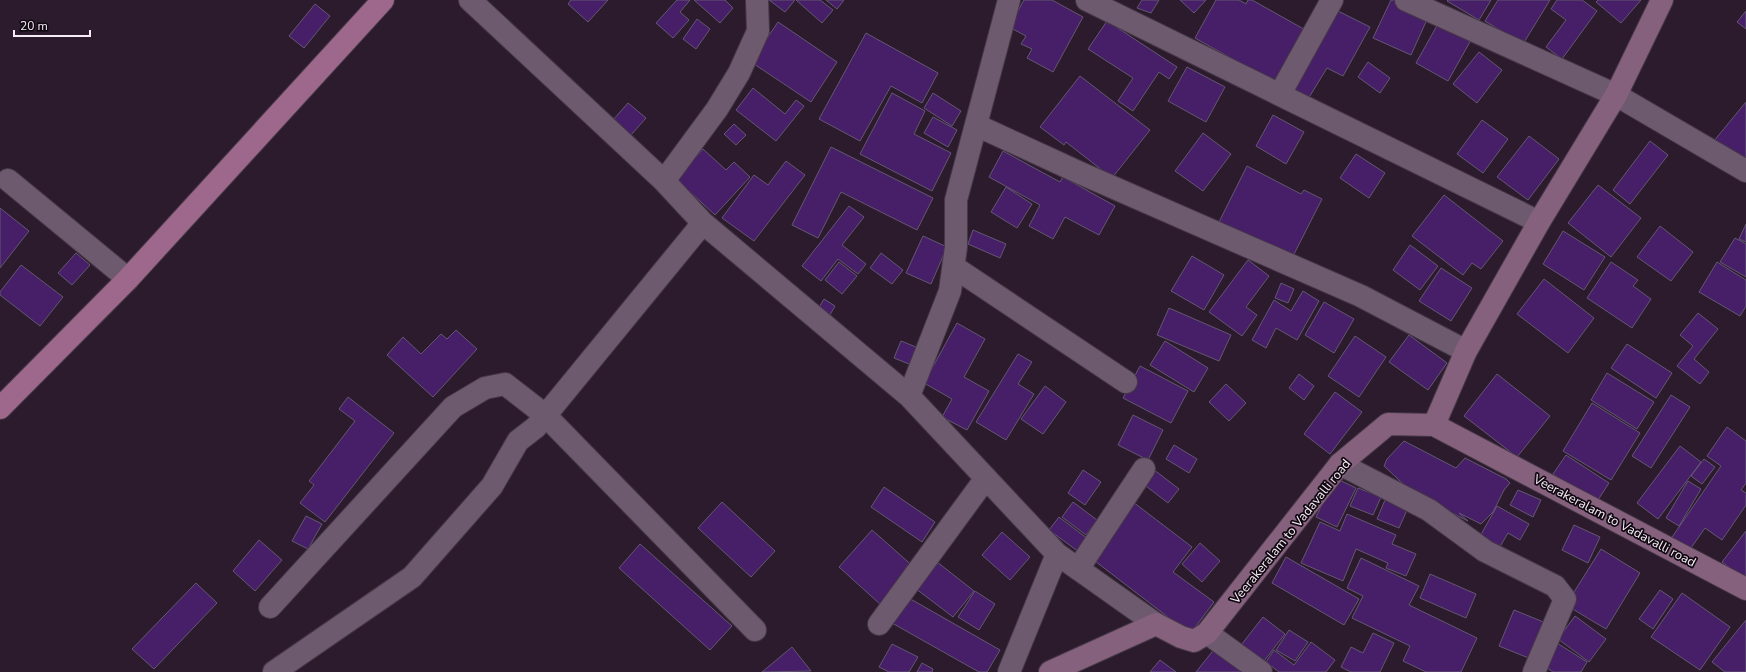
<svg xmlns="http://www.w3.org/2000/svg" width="1746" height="672" font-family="'Nunito Sans',sans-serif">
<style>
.building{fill:#471e68;stroke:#635871}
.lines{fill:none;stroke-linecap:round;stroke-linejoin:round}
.street-casing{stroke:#463847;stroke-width:24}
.secondary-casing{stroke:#463847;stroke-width:24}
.primary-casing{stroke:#463847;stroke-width:24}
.street{stroke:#6e5a6f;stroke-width:22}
.secondary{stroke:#85617d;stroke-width:22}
.primary{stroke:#9d688b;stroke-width:22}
.labels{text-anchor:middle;stroke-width:3.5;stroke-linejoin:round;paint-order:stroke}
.street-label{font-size:13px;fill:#f8ebf8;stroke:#100911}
</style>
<rect width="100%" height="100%" fill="#2c1b2d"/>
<path class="building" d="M 571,0 L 608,0 L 588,22 L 568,4 Z
M 677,0 L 690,0 L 680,12 L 689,20 L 673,38 L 656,23 Z
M 694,0 L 725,0 L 733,8 L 720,23 Z
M 769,0 L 795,0 L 785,12 Z
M 796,0 L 820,0 L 833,10 L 822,23 Z
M 826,0 L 844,0 L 837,9 Z
M 1024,0 L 1052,0 L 1083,17 L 1053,72 L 1027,58 L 1032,49 L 1021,44 L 1026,36 L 1009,27 Z
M 1142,0 L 1159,0 L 1151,13 L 1137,8 Z
M 1180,0 L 1206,0 L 1194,13 Z
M 1216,0 L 1239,0 L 1246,4 L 1248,0 L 1252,0 L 1309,32 L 1279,85 L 1195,38 Z
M 1391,0 L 1395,0 L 1429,15 L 1411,55 L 1373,38 Z
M 1448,0 L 1491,0 L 1479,20 L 1447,1 Z
M 1498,0 L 1550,0 L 1523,44 L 1485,21 Z
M 1557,0 L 1582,0 L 1597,11 L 1562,59 L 1546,47 L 1566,20 L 1551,9 Z
M 1598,0 L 1641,0 L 1621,23 L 1596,2 Z
M 315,4 L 330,16 L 304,48 L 289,36 Z
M 1336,10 L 1370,27 L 1343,76 L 1327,68 L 1308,99 L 1286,90 Z
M 1746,11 L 1746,29 L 1737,22 Z
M 697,19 L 710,29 L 696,49 L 683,39 Z
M 1107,21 L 1177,67 L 1169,79 L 1159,72 L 1133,111 L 1118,101 L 1133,78 L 1088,49 Z
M 778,22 L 837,62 L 811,102 L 751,62 Z
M 1439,22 L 1471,40 L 1448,81 L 1416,63 Z
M 866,33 L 938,73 L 922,103 L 891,86 L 860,141 L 819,119 Z
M 1479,52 L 1502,70 L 1477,103 L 1453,84 Z
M 1368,62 L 1390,78 L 1380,93 L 1358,77 Z
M 1187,67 L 1225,87 L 1206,122 L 1168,101 Z
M 1080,76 L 1150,130 L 1112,178 L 1066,142 L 1064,145 L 1040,127 Z
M 753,88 L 785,114 L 796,100 L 804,106 L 776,141 L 736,110 Z
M 892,93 L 925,111 L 914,134 L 951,153 L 932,191 L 860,154 Z
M 933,93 L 961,111 L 952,126 L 924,108 Z
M 1746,102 L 1746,164 L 1713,142 Z
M 628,103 L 646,118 L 631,135 L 613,120 Z
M 1273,115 L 1304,132 L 1286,164 L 1256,146 Z
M 933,117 L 957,130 L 948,147 L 924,133 Z
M 1482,120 L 1508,139 L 1483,173 L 1457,154 Z
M 734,124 L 746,135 L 736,145 L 724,134 Z
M 1203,133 L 1231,154 L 1203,191 L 1175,171 Z
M 1529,136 L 1559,159 L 1528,200 L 1497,177 Z
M 1650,141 L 1668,155 L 1630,204 L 1613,190 Z
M 831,147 L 933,198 L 917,230 L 841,192 L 818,238 L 792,225 Z
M 703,149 L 726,170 L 734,162 L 750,177 L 715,215 L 676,179 Z
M 1003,151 L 1060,182 L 1063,177 L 1115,206 L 1099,235 L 1065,217 L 1053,239 L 1029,226 L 1040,205 L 989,177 Z
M 1356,154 L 1385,173 L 1369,198 L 1340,178 Z
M 786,161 L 805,175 L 754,241 L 722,218 L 754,175 L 768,185 Z
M 1247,166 L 1301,194 L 1304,190 L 1322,199 L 1290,262 L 1217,226 Z
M 1598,185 L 1641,218 L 1611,257 L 1568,223 Z
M 1006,187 L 1032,204 L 1017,228 L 991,212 Z
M 1444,195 L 1503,241 L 1481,269 L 1472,263 L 1463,275 L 1412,236 Z
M 849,206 L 864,217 L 842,245 L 866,264 L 858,274 L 838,259 L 821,281 L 802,266 Z
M 0,208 L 29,231 L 0,268 Z
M 1746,224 L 1746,242 L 1739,239 Z
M 1660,226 L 1693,252 L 1671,281 L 1637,257 Z
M 973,230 L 1006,244 L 1000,258 L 968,244 Z
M 1563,231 L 1605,257 L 1584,290 L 1543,264 Z
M 923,236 L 947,247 L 931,284 L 906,273 Z
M 1735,238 L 1746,244 L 1746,277 L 1720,262 Z
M 1410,245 L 1438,266 L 1420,290 L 1393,270 Z
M 76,253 L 90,265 L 72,285 L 58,273 Z
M 881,253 L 903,270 L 892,284 L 870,268 Z
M 1192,256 L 1224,275 L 1204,310 L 1171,291 Z
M 1248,260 L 1269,276 L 1246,307 L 1257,315 L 1242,336 L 1209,312 Z
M 839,262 L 857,276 L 842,294 L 825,280 Z
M 1611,262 L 1638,280 L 1633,286 L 1651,299 L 1632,328 L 1587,298 Z
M 1717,262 L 1746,280 L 1746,306 L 1740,316 L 1699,292 Z
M 21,265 L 63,297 L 40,326 L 0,295 L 0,292 Z
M 1441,268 L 1472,288 L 1451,321 L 1419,301 Z
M 1544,279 L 1594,318 L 1568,353 L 1517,314 Z
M 1281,283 L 1294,289 L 1288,303 L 1275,298 Z
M 1303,291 L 1319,301 L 1297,340 L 1276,328 L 1266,348 L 1252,340 L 1274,300 L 1291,311 Z
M 824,299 L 835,306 L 827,320 L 815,314 Z
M 1324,302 L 1354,319 L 1334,353 L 1305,335 Z
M 1169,308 L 1231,335 L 1219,361 L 1157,335 Z
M 1698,313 L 1718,329 L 1694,359 L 1709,372 L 1700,384 L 1677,366 L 1693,346 L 1680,335 Z
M 957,323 L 985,339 L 964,377 L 989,391 L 967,430 L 942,417 L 952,399 L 924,383 Z
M 456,330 L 477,349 L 433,397 L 387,355 L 403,337 L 421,354 L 441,334 L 447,339 Z
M 1409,335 L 1447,363 L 1428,390 L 1389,362 Z
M 1355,336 L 1386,357 L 1359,397 L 1328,376 Z
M 901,341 L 921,349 L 914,366 L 894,358 Z
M 1165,341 L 1208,368 L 1194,392 L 1150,365 Z
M 1627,344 L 1672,373 L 1656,398 L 1611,368 Z
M 1018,354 L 1032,362 L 1018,384 L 1034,394 L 1006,440 L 976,422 Z
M 1140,366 L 1188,391 L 1171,423 L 1123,398 Z
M 1607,373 L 1654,402 L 1637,429 L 1591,400 Z
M 1299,374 L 1314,386 L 1304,400 L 1289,388 Z
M 1497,374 L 1550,416 L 1517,457 L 1464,416 Z
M 1226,384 L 1246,403 L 1229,421 L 1209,402 Z
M 1045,386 L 1066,402 L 1043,434 L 1021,419 Z
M 1335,392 L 1362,412 L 1330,454 L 1304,434 Z
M 1671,395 L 1690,407 L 1651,468 L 1632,456 Z
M 348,397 L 394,433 L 325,522 L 300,503 L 314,485 L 309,481 L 355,421 L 339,409 Z
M 1592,403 L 1640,433 L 1611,480 L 1563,451 Z
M 1133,415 L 1163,430 L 1148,460 L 1118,445 Z
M 1727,427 L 1746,441 L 1746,483 L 1741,490 L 1746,493 L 1746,505 L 1722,540 L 1705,528 L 1686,555 L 1668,543 L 1721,466 L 1707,456 Z
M 1404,441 L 1456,468 L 1465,458 L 1506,479 L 1510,483 L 1504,490 L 1493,512 L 1481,524 L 1459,513 L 1468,521 L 1414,494 L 1384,466 L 1387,459 Z
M 1174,445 L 1197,459 L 1189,473 L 1166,459 Z
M 1680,446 L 1701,462 L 1658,519 L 1637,503 Z
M 1566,455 L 1609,483 L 1596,503 L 1553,474 Z
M 1704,459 L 1715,467 L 1702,484 L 1691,476 Z
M 1153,469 L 1179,489 L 1168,503 L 1142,483 Z
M 1083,470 L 1101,482 L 1085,505 L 1068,493 Z
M 1335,478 L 1356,488 L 1337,527 L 1316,517 Z
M 1688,481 L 1701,489 L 1679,526 L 1666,518 Z
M 884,487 L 935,522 L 922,542 L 871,507 Z
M 1358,488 L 1381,497 L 1373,515 L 1350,506 Z
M 1518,490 L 1541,500 L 1533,517 L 1510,505 Z
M 1385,500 L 1407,510 L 1399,528 L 1377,519 Z
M 722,502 L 775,551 L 751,577 L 698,528 Z
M 1073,502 L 1097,520 L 1086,535 L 1062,517 Z
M 1133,502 L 1192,547 L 1173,572 L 1214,602 L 1190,634 L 1091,558 Z
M 1497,506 L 1529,524 L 1520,540 L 1508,533 L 1498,550 L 1479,538 Z
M 1347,514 L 1396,535 L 1392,544 L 1416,554 L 1406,576 L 1386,568 L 1388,563 L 1356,549 L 1343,581 L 1301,563 L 1320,522 L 1340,531 Z
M 306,516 L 322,524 L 308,549 L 292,541 Z
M 1059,517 L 1088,539 L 1079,552 L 1049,530 Z
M 1574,525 L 1600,537 L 1588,563 L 1562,550 Z
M 872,530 L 915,568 L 881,605 L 839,567 Z
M 1746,531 L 1746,580 L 1722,562 Z
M 1002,532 L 1030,557 L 1010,580 L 982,555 Z
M 259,540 L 282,560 L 255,591 L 233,571 Z
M 1200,543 L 1220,561 L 1202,582 L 1182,564 Z
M 640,544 L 732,626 L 710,650 L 619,568 Z
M 1601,549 L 1640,573 L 1606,629 L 1566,605 Z
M 1286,557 L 1359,599 L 1344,625 L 1272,583 Z
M 932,558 L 974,591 L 953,617 L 911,585 Z
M 1361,558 L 1419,586 L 1409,605 L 1477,638 L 1461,672 L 1426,672 L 1403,661 L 1410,646 L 1352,618 L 1363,596 L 1347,588 Z
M 1430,574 L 1476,594 L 1466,618 L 1420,598 Z
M 196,583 L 217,603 L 154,669 L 132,649 Z
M 1660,590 L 1673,599 L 1653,629 L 1639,619 Z
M 975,591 L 995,604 L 979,630 L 958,617 Z
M 1682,593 L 1730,627 L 1700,670 L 1651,637 Z
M 907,597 L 1000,650 L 987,672 L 979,672 L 892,623 Z
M 1514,610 L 1546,623 L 1531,659 L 1499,646 Z
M 1575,616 L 1606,639 L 1589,662 L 1558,639 Z
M 1263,617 L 1285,634 L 1260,666 L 1238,649 Z
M 1746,620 L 1746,672 L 1725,672 L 1712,662 Z
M 1289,630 L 1308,642 L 1295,661 L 1276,650 Z
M 1373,633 L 1394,643 L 1380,672 L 1351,672 L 1341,667 L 1351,647 L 1363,653 Z
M 1311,642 L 1335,660 L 1326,672 L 1279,672 L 1266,662 L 1274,650 L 1294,665 Z
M 1557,643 L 1587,662 L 1581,672 L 1553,672 L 1543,665 Z
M 892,644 L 918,657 L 909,672 L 889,672 L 879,667 Z
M 792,647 L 811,671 L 762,672 Z
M 1216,647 L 1247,672 L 1196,672 Z
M 1160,660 L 1176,672 L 1150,672 Z
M 922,663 L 933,669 L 932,672 L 917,672 Z"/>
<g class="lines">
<defs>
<path id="street" d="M 470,0 L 664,181 L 703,223 L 909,396 L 1057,554 L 1156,624
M 1087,0 L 1539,222
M 1406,0 L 1616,95 L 1746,171
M 1280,94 L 1332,0
M 976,125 L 1078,172 L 1361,296 L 1466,351
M 8,180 L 128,279
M 664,181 L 717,109 L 739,73 L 758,31 L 757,0
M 954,267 L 1126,382
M 909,396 L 950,291 L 956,247 L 956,200 L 1009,0
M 1340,464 L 1429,510 L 1485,551 L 1555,586 L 1565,599 L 1534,672
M 1078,569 L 1144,469
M 270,607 L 453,407 L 485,388 L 505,384 L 545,415 L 755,630
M 879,624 L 986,478
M 1207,633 L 1261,672
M 274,672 L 412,577 L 492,486 L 518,441 L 536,427 L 703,223
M 1009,672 L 1057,554"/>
<path id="secondary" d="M 1434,425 L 1466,351 L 1539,222 L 1616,95 L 1662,0
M 1050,672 L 1156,624 L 1181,637 L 1194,641 L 1207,633 L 1340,464 L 1388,424 L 1434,425 L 1746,589"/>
<path id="primary" d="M 0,408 L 128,279 L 383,0"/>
</defs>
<use href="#street" class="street-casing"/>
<use href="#secondary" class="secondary-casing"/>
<use href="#primary" class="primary-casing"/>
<use href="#street" class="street"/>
<use href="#secondary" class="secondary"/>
<use href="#primary" class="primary"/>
</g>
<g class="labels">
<g class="street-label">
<text transform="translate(1615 520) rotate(28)" y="5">Veerakeralam to Vadavalli road</text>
<text transform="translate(1290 531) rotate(-51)" y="5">Veerakeralam to Vadavalli road</text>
</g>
</g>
<path d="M14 30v6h76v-6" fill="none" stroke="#f8ebf8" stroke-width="2"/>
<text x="20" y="30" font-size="12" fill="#f8ebf8" stroke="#100911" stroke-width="3" paint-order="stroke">20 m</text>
</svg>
